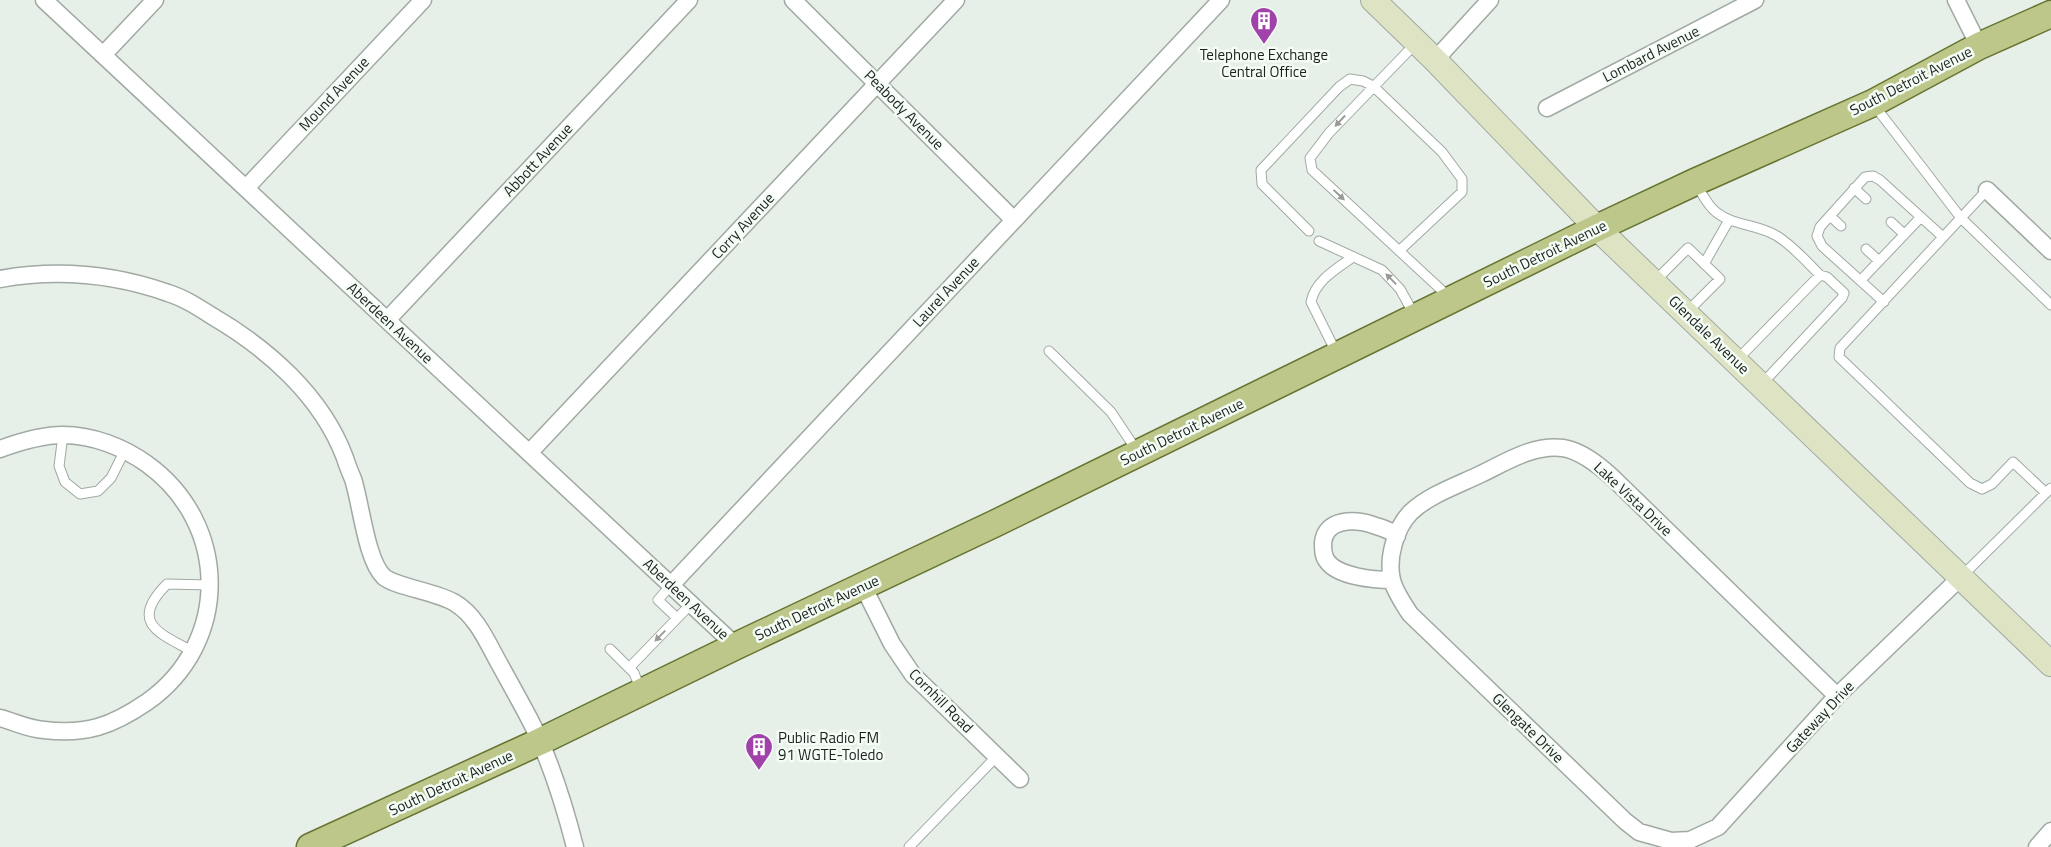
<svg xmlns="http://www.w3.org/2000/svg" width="2051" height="847" font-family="'Titillium Web',sans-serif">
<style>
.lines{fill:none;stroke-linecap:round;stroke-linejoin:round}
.lane-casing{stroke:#a0a9a2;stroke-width:11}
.street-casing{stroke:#a0a9a2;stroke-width:19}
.secondary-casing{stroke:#a0a9a2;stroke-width:26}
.primary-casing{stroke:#677430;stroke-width:29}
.lane{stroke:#fff;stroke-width:9}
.street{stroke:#fff;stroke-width:16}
.secondary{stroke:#dee3c4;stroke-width:24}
.primary{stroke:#bcc789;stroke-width:26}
.oneway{fill:#999b99}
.labels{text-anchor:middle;stroke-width:5;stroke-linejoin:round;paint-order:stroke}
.street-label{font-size:15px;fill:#1c201d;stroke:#f3fcf5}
.poi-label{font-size:15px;fill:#1c201d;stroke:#f3fcf5}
</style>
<rect width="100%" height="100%" fill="#e6efe8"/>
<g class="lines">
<defs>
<path id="lane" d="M 1417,42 L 1329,133 L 1310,158 L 1312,170 L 1449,297
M 1874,105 L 1961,218 L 2051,305
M 1696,184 C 1702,193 1707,205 1716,212 C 1733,226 1758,224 1777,236 C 1793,246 1807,262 1820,275
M 1854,188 L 1866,199
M 1987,190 L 1840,348 L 1839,357 L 1970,483 L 1982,489 L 1992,484 L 2013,462 L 2046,493
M 1830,216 L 1841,226
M 1891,222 L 1904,234
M 1309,231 L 1262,184 L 1261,170 L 1339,87 L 1350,79 L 1363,81 L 1373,86 L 1442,152 L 1462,179 L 1462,192 L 1399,251
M 1319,241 L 1382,270 L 1400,289 L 1415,316
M 1866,249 L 1879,261
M 1704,264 L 1729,220
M 1861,280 L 1921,217
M 1654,282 L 1688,248 L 1720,279 L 1686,313
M 1884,302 L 1822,246 L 1817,236 L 1820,227 L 1865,177 L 1873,176 L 1880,180 L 1943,237
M 1049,351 L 1111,412 L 1137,451
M 1337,354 L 1311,302 C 1315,281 1336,269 1353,257
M 1736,361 L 1820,275 L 1827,277 L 1844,293 L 1842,298 L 1761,385
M 63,435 L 59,466 L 65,482 L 80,494 L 98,491 L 111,478 L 125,450
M 1962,576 L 2051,488
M 671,585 L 658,600 L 677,618
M 610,649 L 634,673 L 641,690
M 192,651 C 158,633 129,622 167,584 L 210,585
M 629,668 L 691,604
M 909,847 L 997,756"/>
<path id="street" d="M 44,0 L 736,646
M 793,0 L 1014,220
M 1956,0 L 1979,46
M 103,55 L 155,0
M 1435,60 L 1490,0
M 1547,108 L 1755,0
M 246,188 L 423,0
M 1987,190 L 2051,251
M 0,279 C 56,269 114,274 168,293 C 184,298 198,307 212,316 C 267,348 322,396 345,458 C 347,465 350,472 353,479 C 361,503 366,560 384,577 C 396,587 438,592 455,603 C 477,616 488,644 500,665 C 510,683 520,701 530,720 C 550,759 564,804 575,847
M 387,320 L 689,0
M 0,449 C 19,442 42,435 63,435 C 93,435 123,447 147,464 C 230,524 231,643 147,702 C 112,726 86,735 44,730 C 28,729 15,722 0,718
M 529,453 L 956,0
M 1392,580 C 1375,580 1338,577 1327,561 C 1323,556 1323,549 1323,543 C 1325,518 1355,519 1373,525 C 1382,528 1389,529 1397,536
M 671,585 L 1221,0
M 863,586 L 892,644 L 913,675 L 1020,779
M 1837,696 L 1614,479 C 1600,466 1582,451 1563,448 C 1534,444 1506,462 1481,474 C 1458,485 1429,495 1411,512 C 1395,528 1387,559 1392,580 C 1395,592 1403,603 1410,614 L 1625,821 L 1639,832 L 1671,841 L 1690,840 L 1718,827 L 1837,696 L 1962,576
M 2037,847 L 2051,831"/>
<path id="secondary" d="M 1373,0 L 1435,60 L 1597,228 L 2051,664"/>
<path id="primary" d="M 310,847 L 539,742 L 736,646 L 996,523 L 1597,228 L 1695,182 L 1873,103 L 1979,46 L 2051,14"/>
</defs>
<use href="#lane" class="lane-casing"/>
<use href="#street" class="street-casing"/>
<use href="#secondary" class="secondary-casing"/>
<use href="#primary" class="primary-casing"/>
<use href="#lane" class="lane"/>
<use href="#street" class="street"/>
<use href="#secondary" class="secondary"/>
<use href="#primary" class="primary"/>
</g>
<defs><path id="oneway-solid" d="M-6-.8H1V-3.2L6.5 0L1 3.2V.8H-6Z" transform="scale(1.25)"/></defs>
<g class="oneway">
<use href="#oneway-solid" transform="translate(1340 121) rotate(133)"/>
<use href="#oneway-solid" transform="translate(1339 195) rotate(43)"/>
<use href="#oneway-solid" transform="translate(1391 279) rotate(-134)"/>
<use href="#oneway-solid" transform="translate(660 636) rotate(134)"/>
</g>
<defs>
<symbol id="building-pin" viewBox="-11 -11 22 30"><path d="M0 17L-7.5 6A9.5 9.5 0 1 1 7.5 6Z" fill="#a141aa" stroke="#f3fcf5"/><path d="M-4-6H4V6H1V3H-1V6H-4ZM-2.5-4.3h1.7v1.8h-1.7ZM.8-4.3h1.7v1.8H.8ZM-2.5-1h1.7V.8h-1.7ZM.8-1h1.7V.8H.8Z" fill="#fff"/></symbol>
</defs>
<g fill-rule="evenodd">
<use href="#building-pin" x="1248" y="5" width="32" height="43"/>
<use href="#building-pin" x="743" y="731" width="32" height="43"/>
</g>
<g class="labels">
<g class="street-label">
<text transform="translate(1651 54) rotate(-27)" y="5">Lombard Avenue</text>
<text transform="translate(1911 81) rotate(-27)" y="5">South Detroit Avenue</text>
<text transform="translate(334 94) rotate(-47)" y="5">Mound Avenue</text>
<text transform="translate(904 110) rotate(45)" y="5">Peabody Avenue</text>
<text transform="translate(538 160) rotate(-47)" y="5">Abbott Avenue</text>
<text transform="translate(743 226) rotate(-47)" y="5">Corry Avenue</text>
<text transform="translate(1545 254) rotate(-26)" y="5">South Detroit Avenue</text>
<text transform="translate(946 292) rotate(-47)" y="5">Laurel Avenue</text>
<text transform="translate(390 323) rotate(43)" y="5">Aberdeen Avenue</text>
<text transform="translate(1709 335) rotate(44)" y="5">Glendale Avenue</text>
<text transform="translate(1182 432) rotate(-26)" y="5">South Detroit Avenue</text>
<text transform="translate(1633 499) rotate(43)" y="5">Lake Vista Drive</text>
<text transform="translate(686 599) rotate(43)" y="5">Aberdeen Avenue</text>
<text transform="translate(817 608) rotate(-25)" y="5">South Detroit Avenue</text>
<text transform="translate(941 701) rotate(45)" y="5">Cornhill Road</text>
<text transform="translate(1820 717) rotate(-47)" y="5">Gateway Drive</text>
<text transform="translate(1528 728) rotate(44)" y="5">Glengate Drive</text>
<text transform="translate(451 783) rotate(-25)" y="5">South Detroit Avenue</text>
</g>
<g class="poi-label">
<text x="1264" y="60">Telephone Exchange<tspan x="1264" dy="17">Central Office</tspan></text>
<text x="778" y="743" text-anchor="start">Public Radio FM<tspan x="778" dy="17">91 WGTE-Toledo</tspan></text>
</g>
</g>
</svg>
